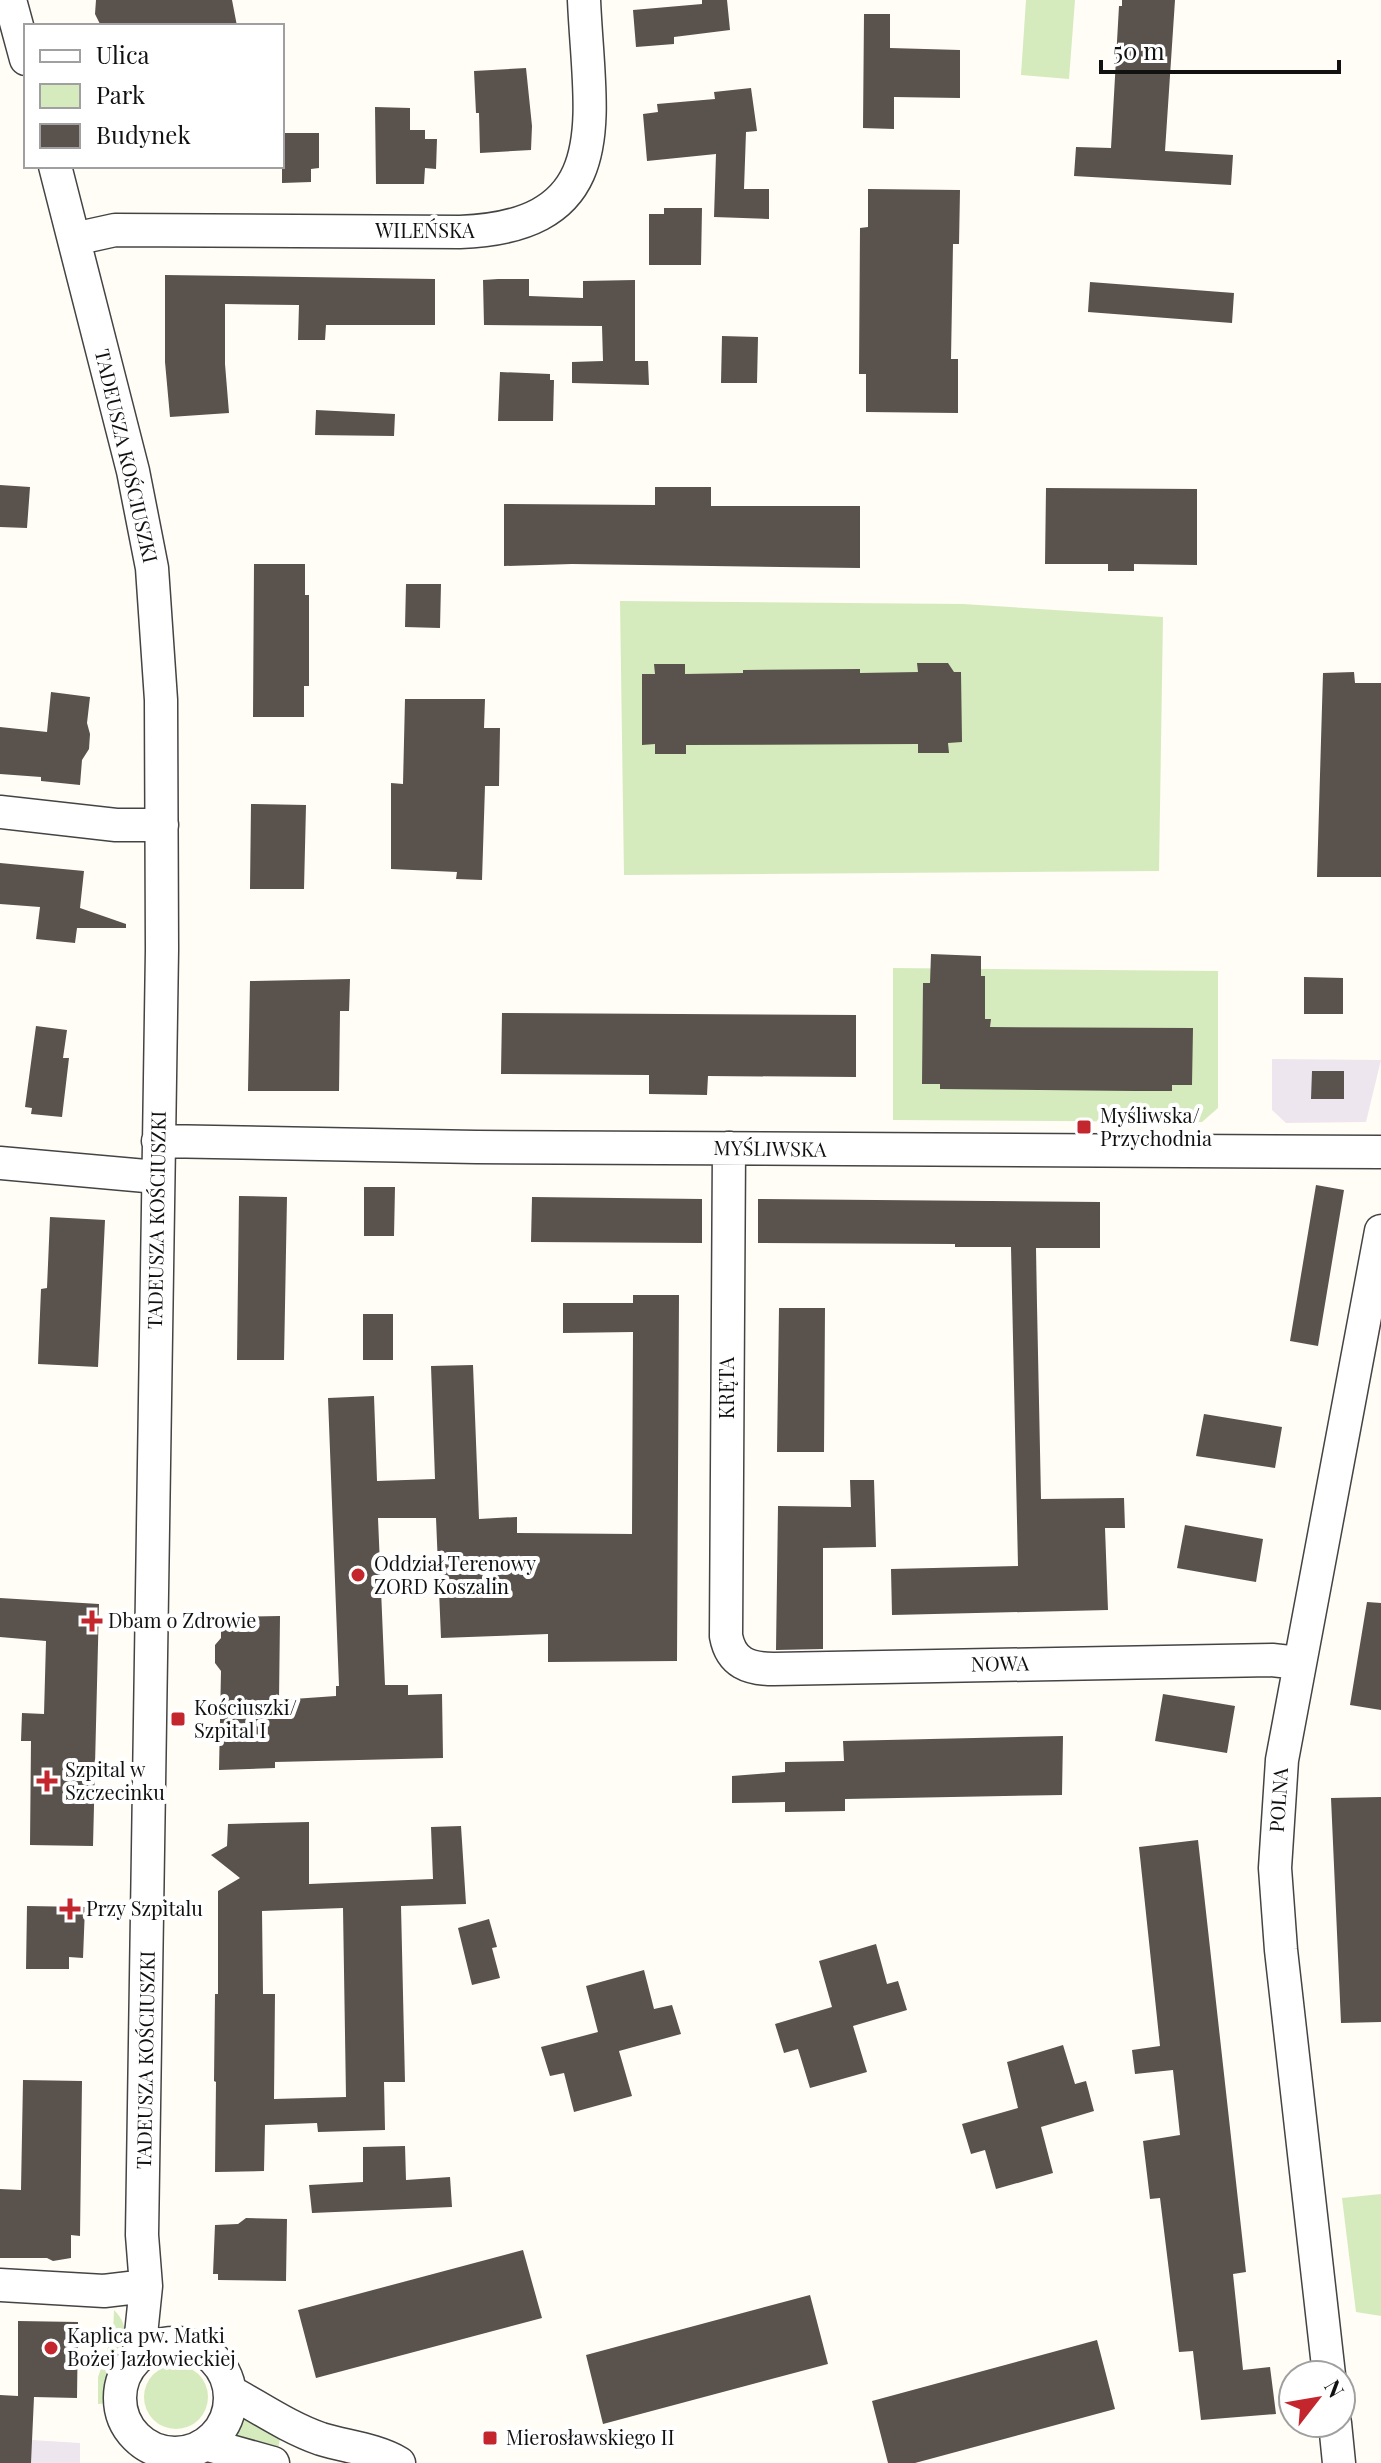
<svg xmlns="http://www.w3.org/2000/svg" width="1381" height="2463" font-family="'Playfair Display',serif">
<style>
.industrial{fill:#eee6ef}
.green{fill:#d5ebbd}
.building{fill:#5a524d;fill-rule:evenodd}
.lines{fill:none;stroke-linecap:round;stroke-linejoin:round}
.minor-casing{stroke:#444;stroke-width:35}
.minor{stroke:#fff;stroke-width:32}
.poi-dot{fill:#c4262e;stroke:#fff;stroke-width:3}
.labels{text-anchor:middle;stroke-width:8;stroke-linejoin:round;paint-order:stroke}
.street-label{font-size:20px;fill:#111;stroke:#fff}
.poi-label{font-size:20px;fill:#111;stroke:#fff;text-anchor:start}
</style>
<rect width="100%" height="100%" fill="#fffdf5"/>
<path class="industrial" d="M 1272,1059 L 1381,1060 L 1366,1122 L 1286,1123 L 1272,1110 Z
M 0,2438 L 80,2443 L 80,2463 L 0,2463 Z"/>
<path class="green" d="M 1026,0 L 1075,0 L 1069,79 L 1021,75 Z
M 620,601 L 963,604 L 1163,617 L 1159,871 L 624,875 Z
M 893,968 L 1218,971 L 1218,1108 L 1202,1122 L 893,1120 Z
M 1381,2194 L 1381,2316 L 1356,2312 L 1342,2198 Z
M 114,2310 C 141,2335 110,2374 109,2403 L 98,2404 L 98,2377 L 113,2333 Z
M144 2397a32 32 0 1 1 64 0a32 32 0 1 1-64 0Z
M 244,2412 L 281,2434 L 277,2453 L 231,2439 Z"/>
<path class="building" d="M 96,0 L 232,0 L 237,26 L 101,26 L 95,14 Z
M 702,0 L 727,0 L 730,30 L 674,37 L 674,44 L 636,47 L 633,10 L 702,4 Z
M 1122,0 L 1175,0 L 1165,151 L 1233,155 L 1231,185 L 1074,176 L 1076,147 L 1111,148 L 1119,6 L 1122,6 Z
M 864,14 L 890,14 L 890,48 L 960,50 L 960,98 L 894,97 L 894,129 L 863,128 Z
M 526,68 L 532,126 L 531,150 L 480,153 L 479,113 L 476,113 L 474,71 Z
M 751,88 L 757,131 L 746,132 L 744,189 L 769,189 L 769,219 L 714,217 L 716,154 L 647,161 L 643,114 L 658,112 L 657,104 L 715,99 L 714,92 Z
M 375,107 L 410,108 L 410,130 L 425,130 L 425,139 L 437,139 L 436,169 L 425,168 L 424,184 L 376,184 Z
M 282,133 L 319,133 L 319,168 L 311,169 L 311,182 L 282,183 Z
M 868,189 L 960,190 L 959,244 L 953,244 L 951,359 L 958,359 L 958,413 L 866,412 L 866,374 L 859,374 L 860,228 L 868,227 Z
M 664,208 L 702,208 L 701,265 L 649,265 L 649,214 L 664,214 Z
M 165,275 L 435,279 L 435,325 L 326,325 L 325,340 L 298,340 L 299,305 L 225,304 L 225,364 L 229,413 L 170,417 L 165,362 Z
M 498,279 L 529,279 L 529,296 L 583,298 L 583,281 L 635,280 L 635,361 L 648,361 L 649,385 L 572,383 L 572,362 L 603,361 L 602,326 L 484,325 L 483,280 Z
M 1090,282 L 1234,293 L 1232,323 L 1088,312 Z
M 722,336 L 758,337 L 757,383 L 721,383 Z
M 500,372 L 550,374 L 550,380 L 554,380 L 553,421 L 498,421 Z
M 316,410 L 395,414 L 394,436 L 315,435 Z
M 0,485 L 30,487 L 27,528 L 0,527 Z
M 655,487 L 711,487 L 711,506 L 860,506 L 860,568 L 572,564 L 504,566 L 504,504 L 655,505 Z
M 1046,488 L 1197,489 L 1197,565 L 1134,564 L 1134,571 L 1108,571 L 1108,564 L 1045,564 Z
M 254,564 L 305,564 L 305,595 L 309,595 L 309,686 L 304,686 L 304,717 L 253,717 Z
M 406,584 L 441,584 L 440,628 L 405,627 Z
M 917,663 L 948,663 L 954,672 L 961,672 L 962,742 L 948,743 L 949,753 L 918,753 L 918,744 L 686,745 L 686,754 L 655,754 L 655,744 L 642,745 L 642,674 L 655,674 L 654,664 L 685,664 L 685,674 L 743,673 L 743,670 L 860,669 L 860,673 L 918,672 Z
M 1354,672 L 1355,683 L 1381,683 L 1381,877 L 1317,877 L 1323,673 Z
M 51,692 L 90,697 L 87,723 L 90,734 L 89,749 L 82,760 L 80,785 L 41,781 L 41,777 L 0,774 L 0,727 L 47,732 Z
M 405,699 L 485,699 L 484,728 L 500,728 L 499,786 L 485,786 L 482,880 L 456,879 L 457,872 L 391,869 L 391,783 L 403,784 Z
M 251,804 L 306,805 L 304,889 L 250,889 Z
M 0,863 L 84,871 L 80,908 L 126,924 L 126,928 L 77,928 L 75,943 L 36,939 L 40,907 L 0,904 Z
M 931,954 L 981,956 L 981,976 L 985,976 L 985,1019 L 991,1019 L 990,1027 L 1193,1028 L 1192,1085 L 1172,1085 L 1172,1091 L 1135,1091 L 940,1089 L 940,1084 L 922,1084 L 923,983 L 930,983 Z
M 1304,977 L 1343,978 L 1343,1014 L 1304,1014 Z
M 350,979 L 349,1011 L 340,1011 L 339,1091 L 248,1091 L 250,981 Z
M 502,1013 L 856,1015 L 856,1077 L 708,1076 L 707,1095 L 649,1094 L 649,1075 L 501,1074 Z
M 36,1026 L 67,1030 L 63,1058 L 69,1058 L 62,1117 L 31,1114 L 32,1108 L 25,1107 Z
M 1312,1071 L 1344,1071 L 1344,1099 L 1311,1099 Z
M 1316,1185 L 1344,1190 L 1318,1346 L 1290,1341 Z
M 364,1187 L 395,1187 L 394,1236 L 364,1236 Z
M 239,1196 L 287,1197 L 284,1360 L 237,1360 Z
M 532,1197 L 702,1199 L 702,1243 L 531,1242 Z
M 758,1199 L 1100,1202 L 1100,1248 L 1036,1248 L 1037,1305 L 1041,1499 L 1124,1498 L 1125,1528 L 1105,1528 L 1108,1610 L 892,1615 L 891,1569 L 1018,1566 L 1011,1247 L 955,1247 L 955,1244 L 758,1243 Z
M 50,1217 L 105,1220 L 98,1367 L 38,1364 L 41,1289 L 47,1288 Z
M 633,1295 L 679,1295 L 677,1661 L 548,1662 L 548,1634 L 441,1638 L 436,1518 L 378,1518 L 385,1685 L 408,1685 L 408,1695 L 442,1694 L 443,1758 L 275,1762 L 275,1768 L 219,1770 L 221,1671 L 215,1663 L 215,1645 L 221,1638 L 221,1617 L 280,1616 L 279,1700 L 336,1696 L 336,1686 L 339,1686 L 328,1398 L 374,1396 L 377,1481 L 435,1479 L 431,1366 L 473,1365 L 479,1519 L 517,1517 L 517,1533 L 632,1534 L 633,1332 L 563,1333 L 563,1303 L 633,1303 Z
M 779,1308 L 825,1308 L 824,1452 L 777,1452 Z
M 363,1314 L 393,1314 L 393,1360 L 363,1360 Z
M 1204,1414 L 1282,1427 L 1275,1468 L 1196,1456 Z
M 850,1480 L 874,1480 L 876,1547 L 823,1548 L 823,1649 L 776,1650 L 778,1506 L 851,1507 Z
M 1185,1525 L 1263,1539 L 1256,1582 L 1177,1568 Z
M 0,1598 L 99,1604 L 93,1846 L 30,1845 L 31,1741 L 21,1741 L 22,1713 L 44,1714 L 46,1641 L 0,1637 Z
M 1367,1602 L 1381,1603 L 1381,1710 L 1350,1705 Z
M 1163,1694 L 1235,1706 L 1227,1753 L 1155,1741 Z
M 1063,1736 L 1062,1795 L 845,1799 L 845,1811 L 785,1812 L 785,1802 L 732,1803 L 732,1776 L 785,1772 L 785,1762 L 844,1761 L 843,1741 Z
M 1381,1797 L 1381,2022 L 1341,2023 L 1331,1798 Z
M 309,1822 L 309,1884 L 433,1879 L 431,1827 L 461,1826 L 466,1904 L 401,1906 L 405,2082 L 384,2082 L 385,2130 L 318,2132 L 317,2123 L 265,2125 L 264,2171 L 215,2172 L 216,2082 L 214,2081 L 215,1994 L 218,1994 L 218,1891 L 240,1878 L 211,1855 L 227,1846 L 228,1824 ZM 343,1908 L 346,2097 L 274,2099 L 275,1994 L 263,1994 L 262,1911 Z
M 1198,1840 L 1246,2272 L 1233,2274 L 1243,2370 L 1270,2367 L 1276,2414 L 1201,2420 L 1193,2351 L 1179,2352 L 1160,2198 L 1150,2199 L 1143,2141 L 1180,2135 L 1173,2070 L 1135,2074 L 1132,2050 L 1160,2046 L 1139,1847 Z
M 27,1906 L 85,1907 L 83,1958 L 69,1957 L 69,1969 L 26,1969 Z
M 489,1919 L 497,1947 L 492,1948 L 500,1978 L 472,1985 L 458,1928 Z
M 876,1944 L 887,1984 L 898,1981 L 907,2010 L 853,2026 L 867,2072 L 810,2088 L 798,2049 L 784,2053 L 775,2024 L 832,2007 L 819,1961 Z
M 644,1970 L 654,2009 L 672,2005 L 681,2034 L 619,2051 L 632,2096 L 574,2112 L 564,2073 L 550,2076 L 541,2047 L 598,2032 L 586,1986 Z
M 1063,2045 L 1075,2084 L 1086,2081 L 1094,2111 L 1041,2127 L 1053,2173 L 996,2189 L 985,2150 L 971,2154 L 962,2124 L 1018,2108 L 1007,2062 Z
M 23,2080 L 82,2081 L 80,2236 L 71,2235 L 71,2258 L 53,2261 L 47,2258 L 0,2258 L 0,2189 L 21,2190 Z
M 405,2146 L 406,2180 L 450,2177 L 452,2207 L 312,2213 L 309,2185 L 363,2182 L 363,2147 Z
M 246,2218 L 287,2219 L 286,2281 L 218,2280 L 218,2274 L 213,2274 L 215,2225 L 238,2224 Z
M 523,2250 L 542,2318 L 316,2378 L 298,2310 Z
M 810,2295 L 828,2364 L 603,2424 L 586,2355 Z
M 18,2321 L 78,2322 L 77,2398 L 34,2397 L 31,2463 L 0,2463 L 0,2395 L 18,2396 Z
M 1097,2340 L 1115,2409 L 915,2463 L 888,2463 L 872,2401 Z"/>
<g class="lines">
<defs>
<path id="minor" d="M 10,0 L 26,59
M 55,166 L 133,471 L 152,568 L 161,700 L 162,950 L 142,2235 L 146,2286 L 139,2354
M 74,239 L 115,230 L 460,232 C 620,226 589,117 584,0
M 0,812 L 116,825 L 162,825
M 158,1141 L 476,1147 L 1381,1152
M 729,1148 L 726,1636 C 731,1663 749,1669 774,1669 L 1272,1660 L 1299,1663
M 0,1163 L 157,1177
M 0,2285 L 104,2291 L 146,2286
M120 2398a55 55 0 1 1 110 0a55 55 0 1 1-110 0Z
M 1329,2375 L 1281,1950 L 1275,1868 L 1282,1760 L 1381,1231
M 231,2392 C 260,2408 289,2428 321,2439 C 347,2447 375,2449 399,2463
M 1335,2423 L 1339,2463
M 205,2444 L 273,2463"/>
</defs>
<use href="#minor" class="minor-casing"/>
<use href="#minor" class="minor"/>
</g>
<g class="poi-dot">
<rect x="1076" y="1119" width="16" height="16" rx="4"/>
<circle cx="358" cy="1575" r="8"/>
<path d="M88 1609h8v8h8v8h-8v8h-8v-8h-8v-8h8z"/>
<rect x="170" y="1711" width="16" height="16" rx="4"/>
<path d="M43 1769h8v8h8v8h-8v8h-8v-8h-8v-8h8z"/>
<path d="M66 1897h8v8h8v8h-8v8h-8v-8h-8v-8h8z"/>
<circle cx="51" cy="2348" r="8"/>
<rect x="482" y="2430" width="16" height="16" rx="4"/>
</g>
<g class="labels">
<g class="street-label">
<text x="425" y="238">WILEŃSKA</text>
<text transform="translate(126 456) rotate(77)" y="7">TADEUSZA KOŚCIUSZKI</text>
<text transform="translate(770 1149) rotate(1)" y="7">MYŚLIWSKA</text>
<text transform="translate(157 1220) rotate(-89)" y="7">TADEUSZA KOŚCIUSZKI</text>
<text transform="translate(727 1388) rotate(-90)" y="7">KRĘTA</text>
<text transform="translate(1000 1664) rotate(-1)" y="7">NOWA</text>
<text transform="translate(1279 1800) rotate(-86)" y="7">POLNA</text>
<text transform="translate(146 2060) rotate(-89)" y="7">TADEUSZA KOŚCIUSZKI</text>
</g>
<g class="poi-label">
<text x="1100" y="1123">Myśliwska/<tspan x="1100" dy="23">Przychodnia</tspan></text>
<text x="374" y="1571">Oddział Terenowy<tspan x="374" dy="23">ZORD Koszalin</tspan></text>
<text x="108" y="1628">Dbam o Zdrowie</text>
<text x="194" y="1715">Kościuszki/<tspan x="194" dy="23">Szpital I</tspan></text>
<text x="65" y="1777">Szpital w<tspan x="65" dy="23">Szczecinku</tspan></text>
<text x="86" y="1916">Przy Szpitalu</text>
<text x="67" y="2343">Kaplica pw. Matki<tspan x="67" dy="23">Bożej Jazłowieckiej</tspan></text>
<text x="506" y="2445">Mierosławskiego II</text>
</g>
</g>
<rect x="24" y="24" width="260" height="144" fill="#ffffff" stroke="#a0a0a0" stroke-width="2"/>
<rect x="40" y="50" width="40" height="12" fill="#ffffff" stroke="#a0a0a0" stroke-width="2"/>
<text x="96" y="64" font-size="24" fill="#111111">Ulica</text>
<rect x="40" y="84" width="40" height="24" fill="#d5ebbd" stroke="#a0a0a0" stroke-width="2"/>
<text x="96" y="104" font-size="24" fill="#111111">Park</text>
<rect x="40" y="124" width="40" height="24" fill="#5a524d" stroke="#a0a0a0" stroke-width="2"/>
<text x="96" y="144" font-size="24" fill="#111111">Budynek</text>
<g transform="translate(1317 2399) rotate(59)"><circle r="38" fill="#ffffff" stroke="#a0a0a0" stroke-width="2"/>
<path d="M0-6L14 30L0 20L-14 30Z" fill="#c4262e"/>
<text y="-12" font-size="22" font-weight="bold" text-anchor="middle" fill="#111111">N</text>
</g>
<path d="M1101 60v12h238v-12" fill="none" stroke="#111111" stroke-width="4"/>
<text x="1113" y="60" font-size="24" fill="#111111" stroke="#ffffff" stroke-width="6" paint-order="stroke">50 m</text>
</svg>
